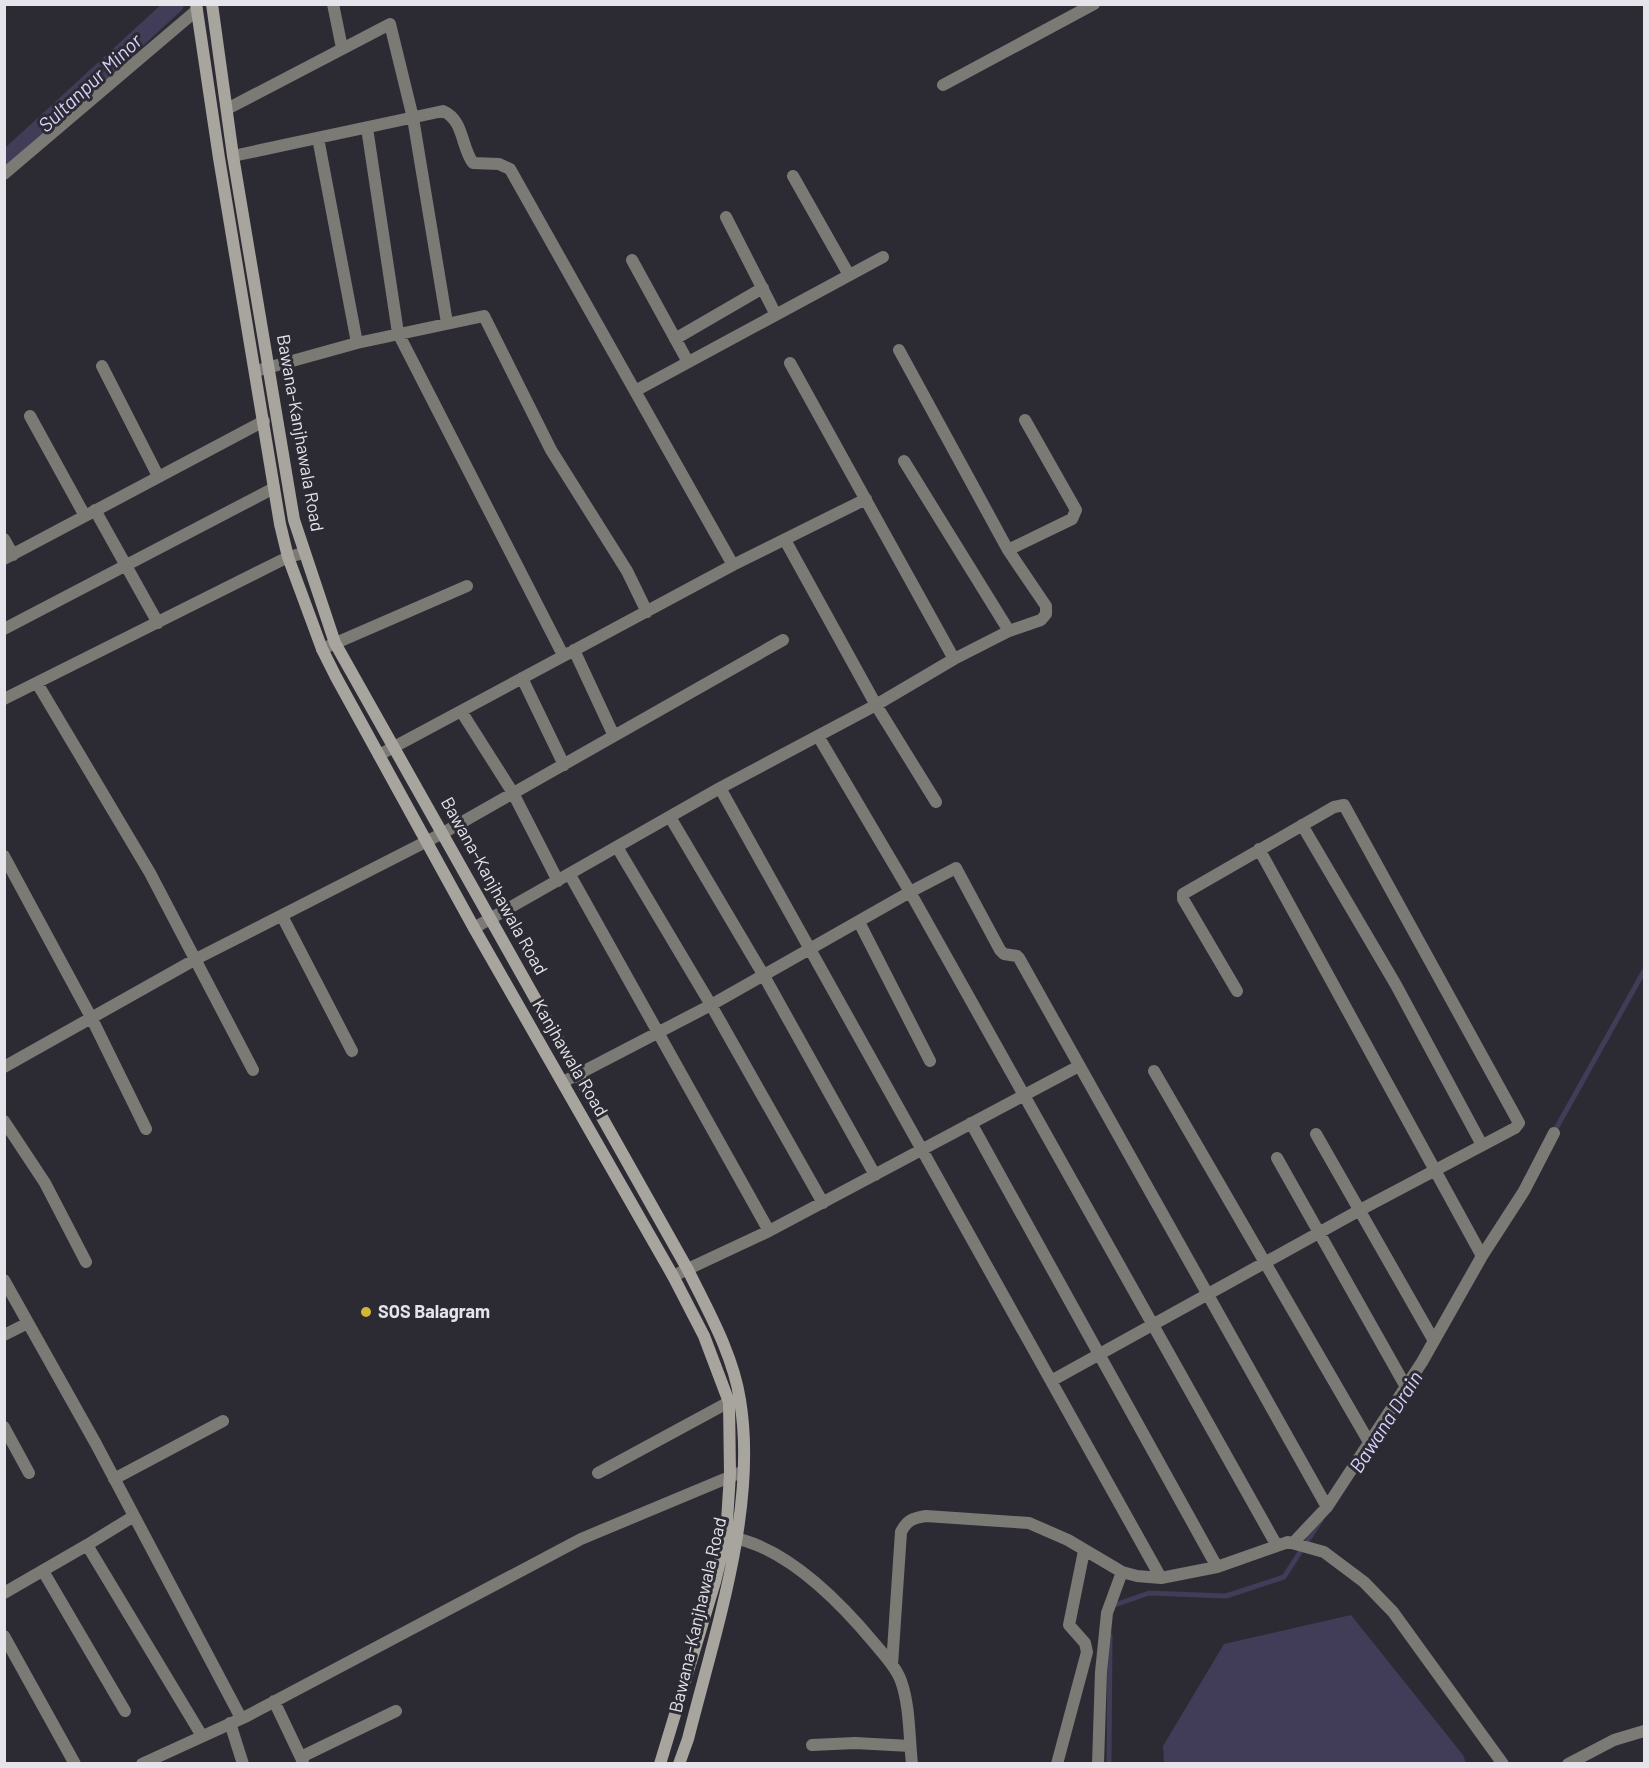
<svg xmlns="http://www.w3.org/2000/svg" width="1649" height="1768" font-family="Barlow,sans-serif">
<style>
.water{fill:#413c57}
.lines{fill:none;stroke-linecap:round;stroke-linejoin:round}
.stream{stroke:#413c57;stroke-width:5}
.canal{stroke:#413c57;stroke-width:18}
.minor{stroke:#7b7a75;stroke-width:12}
.tertiary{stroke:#7b7a75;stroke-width:12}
.secondary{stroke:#a7a59e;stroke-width:12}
.poi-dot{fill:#d3b635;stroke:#2c2b34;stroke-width:2}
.labels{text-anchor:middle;stroke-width:6;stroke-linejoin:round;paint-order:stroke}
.street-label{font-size:18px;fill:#e5e4ea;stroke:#2c2b34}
.poi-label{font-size:18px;font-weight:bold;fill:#e5e4ea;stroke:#2c2b34;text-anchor:start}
.water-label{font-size:20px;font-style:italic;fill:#d8d1fd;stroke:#2c2b34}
</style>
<rect width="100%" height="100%" fill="#2c2b34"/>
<path class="water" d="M 1351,1615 L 1463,1755 L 1466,1763 L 1164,1763 L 1163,1746 L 1224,1644 Z"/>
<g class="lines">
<path class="stream" d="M 1553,1134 L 1644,971
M 1112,1606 L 1149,1593 L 1226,1596 L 1284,1577 L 1321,1520
M 1109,1764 L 1110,1635"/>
<path class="canal" d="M 4,161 L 175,4"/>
<path class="minor" d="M 333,4 L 342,48
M 943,85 L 1094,4
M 227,109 L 390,24 L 413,118 L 447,323
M 367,128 L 398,333 L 563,655
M 318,138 L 357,343
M 233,156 L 443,111 C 464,120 461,147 473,163 L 499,164 L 510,169 L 733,565
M 793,176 L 849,275
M 726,217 L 776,315
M 632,260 L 688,362
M 675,339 L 763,288
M 790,363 L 954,659
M 102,366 L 158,476
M 256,371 L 357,343 L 484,316 L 551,450 L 627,571 L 647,612
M 635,391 L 883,257
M 30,416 L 85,516
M 904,461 L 1009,631
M 95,510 L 158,623
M 4,539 L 13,555
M 785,540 L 876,705 L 936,802
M 1008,550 L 1072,519 L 1076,510 L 1025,420
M 4,559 L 264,421
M 4,629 L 274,488
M 322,649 L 467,586
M 574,650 L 614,736
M 522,678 L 564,765
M 37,683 L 150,873 L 253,1070
M 4,699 L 288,557 L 304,553
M 461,711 L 513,793 L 558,881
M 818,736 L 910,892 L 1277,1546
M 379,755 L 733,565 L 866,499
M 720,788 L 1161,1578
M 670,817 L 764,976 L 875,1175
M 1302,825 L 1396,985 L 1482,1145
M 617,847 L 711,1005 L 823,1203
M 1259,849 L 1482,1256
M 4,856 L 92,1019 L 146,1129
M 570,875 L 769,1231
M 282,916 L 352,1051
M 859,922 L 930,1061
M 474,928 L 720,788 L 876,705 L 954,659 L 1009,631 L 1041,620 L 1046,614 L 1046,606 L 1008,550 L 899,350
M 4,1067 L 196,959 L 443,833 L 783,640
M 1154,1071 L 1369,1442
M 563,1082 L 711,1005 L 910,892 L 956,868 L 1000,950 L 1004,954 L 1017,956 L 1019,958 L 1327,1507
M 4,1121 L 45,1183 L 86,1262
M 971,1123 L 1217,1567
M 1316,1134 L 1434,1341
M 1277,1158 L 1406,1387
M 673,1276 L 769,1231 L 1079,1066
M 4,1280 L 96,1444 L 241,1718
M 4,1335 L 28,1323
M 1051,1381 L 1360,1210 L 1515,1128 L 1519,1123 L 1344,805 L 1334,807 L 1183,894 L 1183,899 L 1237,991
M 4,1427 L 29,1473
M 598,1473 L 729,1402 L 737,1400
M 114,1479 L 223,1421
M 729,1537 C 786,1546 840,1602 875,1644 C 884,1655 896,1667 901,1681 C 910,1706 909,1737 912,1764
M 1294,1542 L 1327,1507 L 1422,1362 L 1482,1256 L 1524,1191 L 1554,1133
M 87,1545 L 134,1516
M 43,1571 L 125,1711
M 4,1593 L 87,1545 L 202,1736
M 4,1636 L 75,1764
M 892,1665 L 901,1532 C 907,1520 913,1518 926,1516 L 1029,1523 L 1068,1540 L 1122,1572 L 1137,1576 L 1161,1578 L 1217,1567 L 1288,1542 L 1324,1552 L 1364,1582 L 1393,1612 L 1503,1764
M 274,1701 L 303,1762
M 230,1723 L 243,1764
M 812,1745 L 855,1743 L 910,1746
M 301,1757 L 396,1711
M 142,1764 L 247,1716 L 581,1539 L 739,1473
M 1057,1764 L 1087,1652 L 1085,1643 L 1069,1625 L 1084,1551
M 1098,1764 L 1101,1672 L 1107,1613 L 1122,1572
M 1568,1764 L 1614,1740 L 1644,1731"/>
<path class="tertiary" d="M 4,174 L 197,10"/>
<path class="secondary" d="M 196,4 L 219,158 L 280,524 L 288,557 L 322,649 L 336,677 L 474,928 L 673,1276 L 704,1336 L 729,1402 L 730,1474 L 726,1537 L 715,1582 L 660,1764
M 212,4 L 233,156 L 294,520 L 335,643 L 688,1270 C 708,1311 733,1354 740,1400 C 758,1508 714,1635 688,1739 L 679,1764"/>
</g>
<circle class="poi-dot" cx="366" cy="1312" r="6"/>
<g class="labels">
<g class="street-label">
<text transform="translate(300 433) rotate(80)" y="6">Bawana-Kanjhawala Road</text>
<text transform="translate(494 886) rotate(61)" y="6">Bawana-Kanjhawala Road</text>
<text transform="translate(570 1058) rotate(60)" y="6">Kanjhawala Road</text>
<text transform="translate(698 1615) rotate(-77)" y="6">Bawana-Kanjhawala Road</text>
</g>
<g class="poi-label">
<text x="378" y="1318">SOS Balagram</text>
</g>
<g class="water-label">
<text transform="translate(90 83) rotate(-43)" y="7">Sultanpur Minor</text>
<text transform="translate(1386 1422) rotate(-57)" y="7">Bawana Drain</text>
</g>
</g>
<rect width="1649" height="1768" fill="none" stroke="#e5e4ea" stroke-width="12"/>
</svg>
